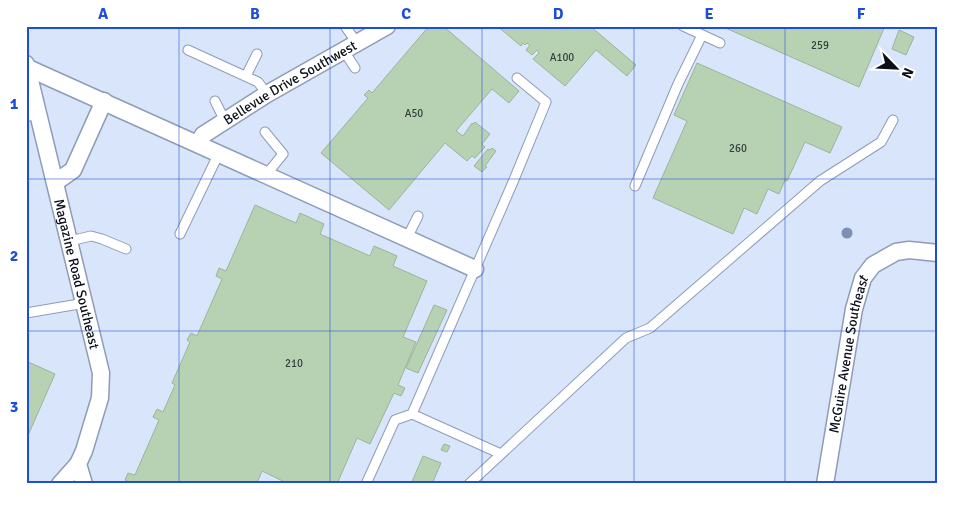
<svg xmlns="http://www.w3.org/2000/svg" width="964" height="510" font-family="Signika,sans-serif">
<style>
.building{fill:#b7d2b3;stroke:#9eb39a}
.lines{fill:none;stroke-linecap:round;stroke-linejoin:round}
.service-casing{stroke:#8e9cb6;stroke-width:11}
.minor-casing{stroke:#8e9cb6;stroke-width:19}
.service{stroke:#fff;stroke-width:9}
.minor{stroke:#fff;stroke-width:16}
.tree{fill:#7d90b2}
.grid{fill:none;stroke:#1d4ed8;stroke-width:1;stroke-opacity:0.55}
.labels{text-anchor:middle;stroke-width:5;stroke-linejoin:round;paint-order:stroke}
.number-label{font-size:11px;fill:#343f3e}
.street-label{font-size:14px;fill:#090e17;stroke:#fff}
.neatline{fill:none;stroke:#1d4ed8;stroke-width:2}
.grid-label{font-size:16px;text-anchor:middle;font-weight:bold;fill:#1d4ed8}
</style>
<rect width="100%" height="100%" fill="#d8e5fb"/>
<path class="building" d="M 429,26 L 443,26 L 519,91 L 509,103 L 492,89 L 456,131 L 463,136 L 472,123 L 473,124 L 475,122 L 490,134 L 482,144 L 485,147 L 475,158 L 472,156 L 467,161 L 445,143 L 389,210 L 321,153 L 368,98 L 364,95 L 369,90 L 372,93 Z
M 497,26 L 590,26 L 636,65 L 627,76 L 596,50 L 565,86 L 533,59 L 539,53 L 537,50 L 532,55 L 526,50 L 530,45 L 527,43 L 525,45 L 523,43 L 521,46 Z
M 721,26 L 885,26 L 859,87 Z
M 899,30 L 914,37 L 906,55 L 892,49 Z
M 697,63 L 842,127 L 830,153 L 805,142 L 787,181 L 785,180 L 779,194 L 768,189 L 757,214 L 744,208 L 733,234 L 653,198 L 687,121 L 674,115 Z
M 492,148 L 496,151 L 485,166 L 487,167 L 482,172 L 474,166 L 488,149 L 490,150 Z
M 255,205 L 296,223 L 300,213 L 324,224 L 320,234 L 370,256 L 374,246 L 397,256 L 393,266 L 427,281 L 403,337 L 416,342 L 398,385 L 405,388 L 401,396 L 394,393 L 370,444 L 357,438 L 337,484 L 289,484 L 262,471 L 257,483 L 259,484 L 134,484 L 125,480 L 128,473 L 135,475 L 159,420 L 153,417 L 157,409 L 163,412 L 175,385 L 172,383 L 190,342 L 187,340 L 191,333 L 197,336 L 222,279 L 216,276 L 219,268 L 226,271 Z
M 434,305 L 447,310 L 418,373 L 406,368 Z
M 26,361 L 55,374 L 26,440 Z
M 444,444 L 450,446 L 447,452 L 441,450 Z
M 423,456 L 441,463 L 432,484 L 411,484 Z"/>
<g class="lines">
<defs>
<path id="service" d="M 345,26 L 357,43
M 683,26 L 720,43
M 188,50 L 258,82 L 267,94
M 344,51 L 355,68
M 246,76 L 257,54
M 215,101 L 225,121
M 26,117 L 38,113
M 265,132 L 283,154 L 266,175
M 635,186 L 678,84 L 702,35
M 180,234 L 219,153
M 407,238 L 418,216
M 70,241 L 91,236 L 102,239 L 126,249
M 26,313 L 85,303
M 412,414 L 501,454
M 366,484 L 395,420 L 412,414 L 513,182 L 546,102 L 517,78
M 469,484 L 626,338 L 650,328 L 820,181 L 881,142 L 893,120"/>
<g id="minor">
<path id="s1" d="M 26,64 L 101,373 L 100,398 L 84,451 L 78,464 L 84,484"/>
<path d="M 28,68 L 475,269"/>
<path id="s2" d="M 198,144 L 203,135 L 267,94 L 387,26"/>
<path d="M 56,182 L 73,170 L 104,101"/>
<path d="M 60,484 L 78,464"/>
<path id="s3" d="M 825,484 L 854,309 L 863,278 L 873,265 L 896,252 L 909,250 L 938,253"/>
</g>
</defs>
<use href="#service" class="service-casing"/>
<use href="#minor" class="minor-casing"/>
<use href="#service" class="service"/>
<use href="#minor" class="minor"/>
</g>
<circle class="tree" cx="847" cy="233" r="5.5"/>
<path class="grid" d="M 179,26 L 179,484M 330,26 L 330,484M 482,26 L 482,484M 634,26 L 634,484M 785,26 L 785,484M 26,179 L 938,179M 26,331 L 938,331"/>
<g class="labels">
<g class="number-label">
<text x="820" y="49">259</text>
<text x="562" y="61">A100</text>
<text x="414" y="117">A50</text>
<text x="738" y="152">260</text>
<text x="294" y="367">210</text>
</g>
<g class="street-label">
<text dy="5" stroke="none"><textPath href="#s2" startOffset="112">Bellevue Drive Southwest</textPath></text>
<text dy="5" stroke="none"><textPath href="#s1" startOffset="216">Magazine Road Southeast</textPath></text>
<text dy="5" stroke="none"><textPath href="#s3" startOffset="132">McGuire Avenue Southeast</textPath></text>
</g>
</g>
<rect width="964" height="510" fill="none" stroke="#ffffff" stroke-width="55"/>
<g transform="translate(896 68) rotate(114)" stroke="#ffffff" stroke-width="4" paint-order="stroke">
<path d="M0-4L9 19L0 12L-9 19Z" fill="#090e17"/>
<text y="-8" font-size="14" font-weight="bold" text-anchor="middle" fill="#090e17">N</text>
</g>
<rect x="28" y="28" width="908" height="454" class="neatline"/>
<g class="grid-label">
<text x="103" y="19">A</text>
<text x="255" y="19">B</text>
<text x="406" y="19">C</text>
<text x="558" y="19">D</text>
<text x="709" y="19">E</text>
<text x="861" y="19">F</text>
<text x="14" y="109">1</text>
<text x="14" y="261">2</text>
<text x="14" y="412">3</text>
</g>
</svg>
